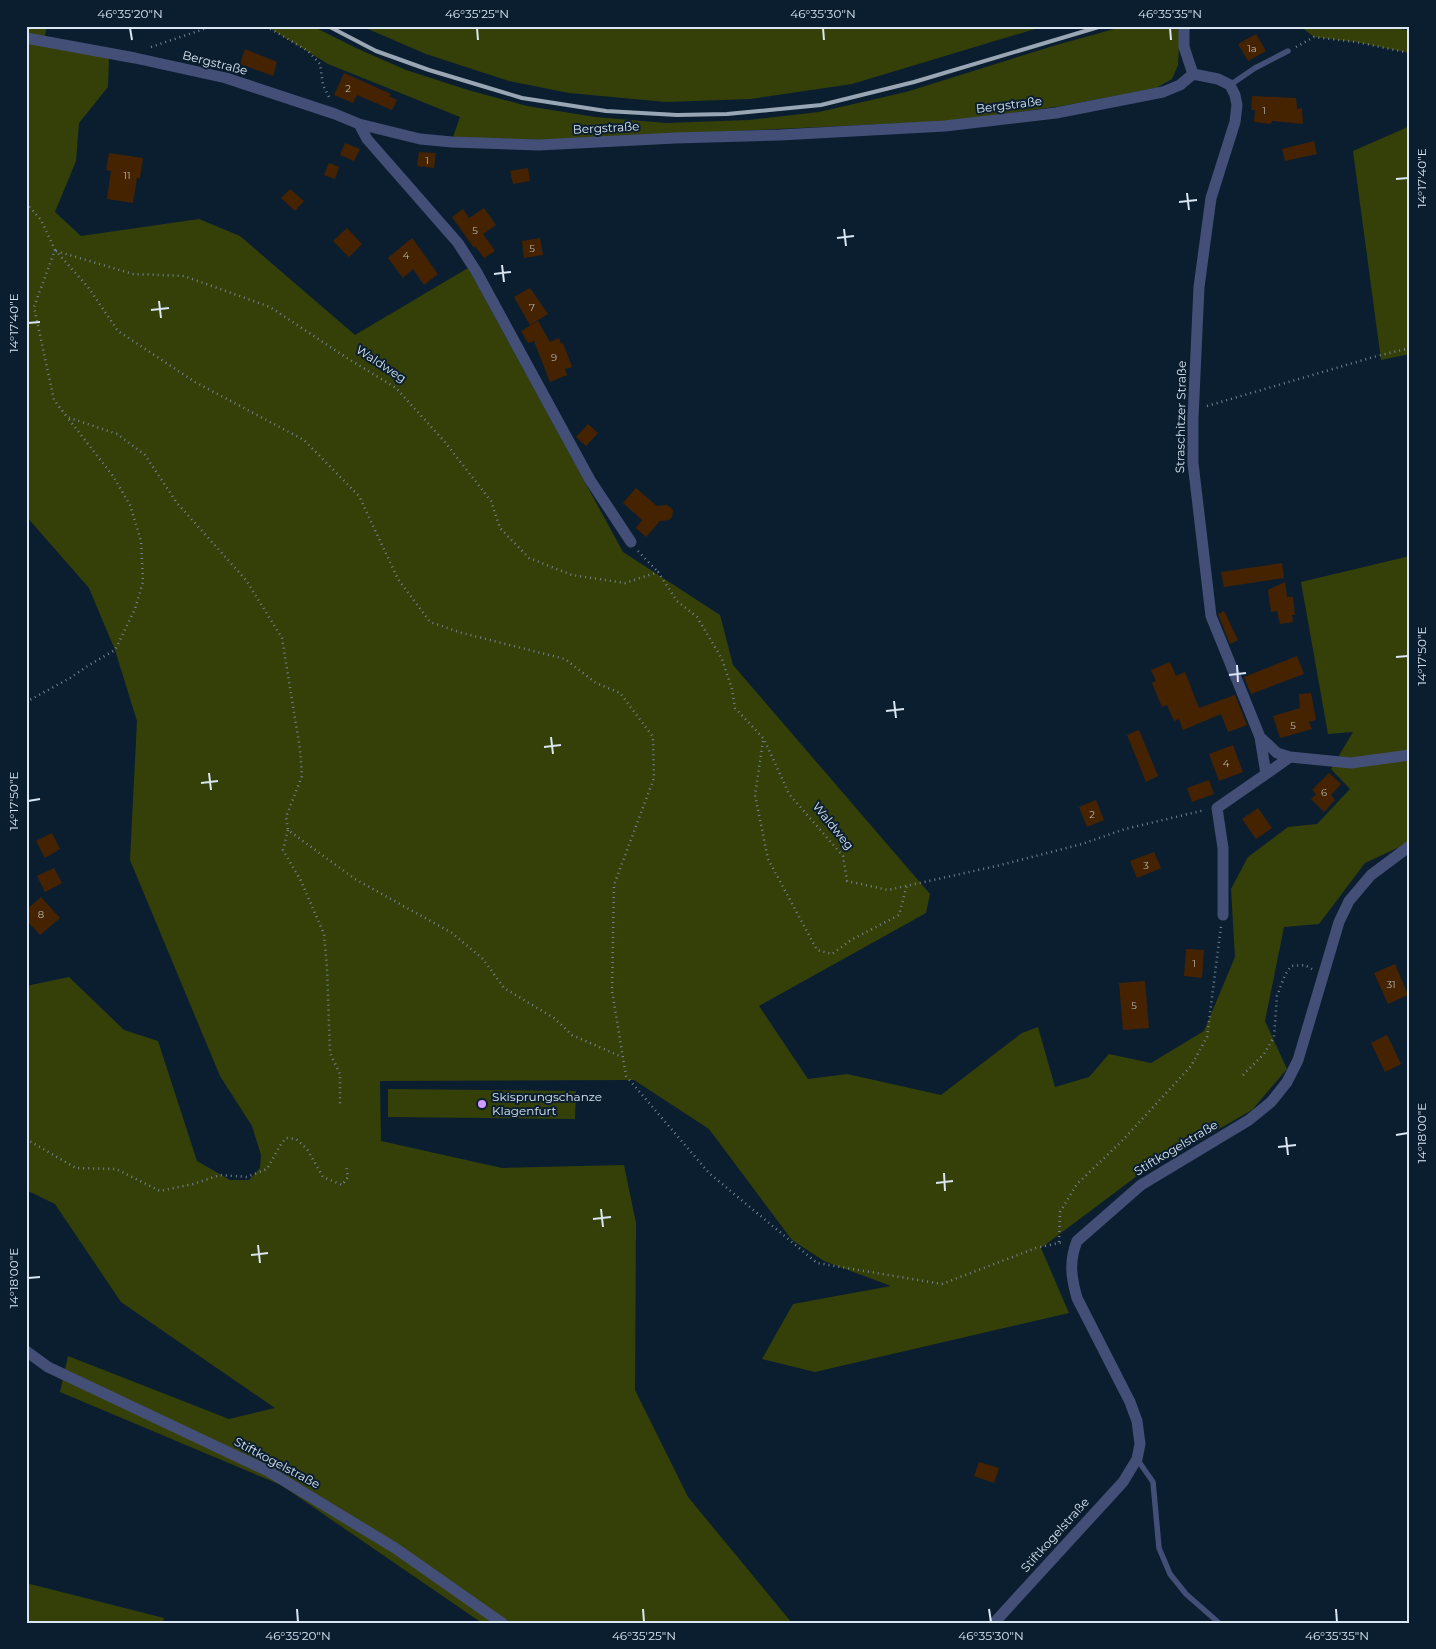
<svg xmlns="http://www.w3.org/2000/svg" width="1436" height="1649" font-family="Montserrat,sans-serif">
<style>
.green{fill:#344008}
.building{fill:#462300}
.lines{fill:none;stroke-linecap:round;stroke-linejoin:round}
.path{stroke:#738392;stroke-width:2.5;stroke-dasharray:1 4;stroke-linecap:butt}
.service{stroke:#444f77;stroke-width:5.5}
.minor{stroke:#444f77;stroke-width:11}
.rail{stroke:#99a7b5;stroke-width:4}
.ticks{fill:none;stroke:#dae6f2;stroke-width:2}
.poi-dot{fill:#d09dfe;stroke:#0b1e30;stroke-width:2}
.labels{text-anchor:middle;stroke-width:4;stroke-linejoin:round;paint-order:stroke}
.number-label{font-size:10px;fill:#b5b5b6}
.street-label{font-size:12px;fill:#dae6f2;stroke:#0b1e30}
.poi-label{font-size:12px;fill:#dae6f2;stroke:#0b1e30;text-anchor:start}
.neatline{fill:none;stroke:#dae6f2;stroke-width:2}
.ticks-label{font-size:12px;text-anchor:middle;fill:#dae6f2}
</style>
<rect width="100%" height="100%" fill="#0b1e30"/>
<path class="green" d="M 26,26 L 47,26 L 43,46 L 109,58 L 108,87 L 79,123 L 76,161 L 55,212 L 81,236 L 199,219 L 240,236 L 355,335 L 468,268 L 623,552 L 720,615 L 733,665 L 930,894 L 926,913 L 759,1006 L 808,1079 L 847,1074 L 941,1095 L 1022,1033 L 1038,1027 L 1055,1087 L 1089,1077 L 1109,1054 L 1151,1063 L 1204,1031 L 1235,957 L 1231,889 L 1248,857 L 1288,827 L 1317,824 L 1350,789 L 1331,769 L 1353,732 L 1328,734 L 1301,582 L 1410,556 L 1410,842 L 1365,863 L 1319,924 L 1284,927 L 1265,1021 L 1287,1069 L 1252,1110 L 1137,1176 L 1041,1248 L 1069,1313 L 815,1372 L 762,1359 L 793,1304 L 891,1286 L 824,1261 L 792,1240 L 709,1129 L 634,1080 L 380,1081 L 381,1141 L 502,1168 L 624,1165 L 636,1223 L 635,1390 L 688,1497 L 792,1623 L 482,1623 L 281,1485 L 60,1392 L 68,1356 L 229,1419 L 275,1408 L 121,1302 L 55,1204 L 26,1190 L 26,986 L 69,977 L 124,1030 L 158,1041 L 197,1161 L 230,1180 L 249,1180 L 260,1168 L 261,1155 L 252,1126 L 220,1076 L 130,860 L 137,721 L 115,650 L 89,588 L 26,516 Z
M 266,26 L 312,26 L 356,48 L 406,70 L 468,90 L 527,106 L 595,117 L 666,123 L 749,120 L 819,112 L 906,92 L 1053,46 L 1125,26 L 1180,26 L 1178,65 L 1172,79 L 1156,88 L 1062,106 L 951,121 L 540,140 L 453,137 L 460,117 L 328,64 Z
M 361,26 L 1045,26 L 852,84 L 751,99 L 666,102 L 569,93 L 509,81 L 426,54 Z
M 1300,26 L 1388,26 L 1410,31 L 1410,53 L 1356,42 L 1314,37 Z
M 1410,126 L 1410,354 L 1381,360 L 1353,151 Z
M 388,1089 L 576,1091 L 575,1119 L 388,1117 Z
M 26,1583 L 164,1618 L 163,1623 L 26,1623 Z"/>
<path class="building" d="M 1256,34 L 1266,51 L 1248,61 L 1238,44 Z
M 245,49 L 277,62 L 273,76 L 240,64 Z
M 344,73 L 391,94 L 389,96 L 397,100 L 392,110 L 357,95 L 353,103 L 334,95 Z
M 1252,96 L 1296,98 L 1297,109 L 1302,108 L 1303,124 L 1272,121 L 1271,124 L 1254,122 L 1255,110 L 1251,110 Z
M 1314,141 L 1317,154 L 1285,161 L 1282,149 Z
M 345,143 L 360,149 L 354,161 L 340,155 Z
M 419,152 L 436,153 L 434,168 L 417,166 Z
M 109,153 L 143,158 L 140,178 L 137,178 L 133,203 L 107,199 L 111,171 L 106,170 Z
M 329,163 L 339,167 L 335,179 L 324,175 Z
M 528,168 L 530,181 L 513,184 L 510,171 Z
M 290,189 L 304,201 L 295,211 L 281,198 Z
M 484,208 L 496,225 L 483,234 L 495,251 L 484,258 L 475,246 L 474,248 L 452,217 L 463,209 L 469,218 Z
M 347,228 L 362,244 L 349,257 L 333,241 Z
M 412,238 L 438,274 L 424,285 L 413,269 L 403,278 L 388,258 Z
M 540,238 L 543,255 L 524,258 L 522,241 Z
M 530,288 L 548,314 L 530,325 L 514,297 Z
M 538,321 L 550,342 L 559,338 L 561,344 L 563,343 L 572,367 L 565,369 L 567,375 L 550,382 L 534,341 L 528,343 L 521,331 Z
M 588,424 L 598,433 L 586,446 L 576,437 Z
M 636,488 L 657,506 L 667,505 L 673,510 L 672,517 L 669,520 L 660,521 L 646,537 L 636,528 L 642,520 L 623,503 Z
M 1282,563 L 1284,578 L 1224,587 L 1221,572 Z
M 1285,582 L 1287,597 L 1293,597 L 1295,615 L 1292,615 L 1293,622 L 1280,624 L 1277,611 L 1271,612 L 1268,590 Z
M 1224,611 L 1238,640 L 1230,644 L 1218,614 Z
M 1297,656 L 1304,674 L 1251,694 L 1244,677 Z
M 1170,662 L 1176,676 L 1185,672 L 1199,708 L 1235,695 L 1247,725 L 1228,732 L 1221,714 L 1183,730 L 1179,719 L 1174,721 L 1167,705 L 1162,707 L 1152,683 L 1156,681 L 1151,670 Z
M 1311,693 L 1316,720 L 1309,722 L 1312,729 L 1280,738 L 1273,716 L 1300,708 L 1299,694 Z
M 1139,730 L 1158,776 L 1146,782 L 1127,735 Z
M 1233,745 L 1243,772 L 1219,781 L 1209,754 Z
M 1329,773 L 1341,784 L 1331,795 L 1335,800 L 1324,812 L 1311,799 L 1316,794 L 1312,790 Z
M 1209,780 L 1214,794 L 1192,802 L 1187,788 Z
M 1096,800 L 1104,820 L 1087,827 L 1079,807 Z
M 1258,808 L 1272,828 L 1256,839 L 1242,819 Z
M 52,833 L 60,849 L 45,858 L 36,841 Z
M 1154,852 L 1161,868 L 1137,878 L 1130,861 Z
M 54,868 L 62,883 L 45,892 L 37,876 Z
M 41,897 L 60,918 L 40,935 L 26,920 L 26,910 Z
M 1186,949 L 1204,950 L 1202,978 L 1184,976 Z
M 1395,964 L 1408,995 L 1388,1004 L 1374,973 Z
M 1145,981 L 1149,1028 L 1123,1030 L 1119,983 Z
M 1387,1035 L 1401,1064 L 1385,1072 L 1371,1043 Z
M 979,1462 L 999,1468 L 994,1483 L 974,1476 Z"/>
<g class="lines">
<path class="path" d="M 266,26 L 308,51 L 320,64 L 323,85 L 330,99
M 151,47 L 213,26
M 1296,47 L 1314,37 L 1356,42 L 1410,53
M 26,203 L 41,220 L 55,250 L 34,307 L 54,400 L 67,417 L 117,434 L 145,455 L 177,503 L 246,580 L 282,638 L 300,749 L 302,776 L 286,817 L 288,830 L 355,879 L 452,933 L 483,959 L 504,988 L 554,1018 L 572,1035 L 622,1057
M 55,250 L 88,287 L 118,331 L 195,382 L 304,440 L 359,496 L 398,579 L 430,622 L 462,633 L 565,659 L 596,683 L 620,693 L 653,737 L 654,778 L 614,885 L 612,991 L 626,1076 L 709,1173 L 817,1263 L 942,1284 L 1036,1248 L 1063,1242
M 56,251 L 133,274 L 184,276 L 270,307 L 347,358 L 396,388 L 444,441 L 491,501 L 500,528 L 529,558 L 572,575 L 625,583 L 658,572 L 677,601 L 697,617 L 722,659 L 732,689 L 735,708 L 764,739 L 789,794 L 843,856 L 847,881 L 888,890 L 1001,865 L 1082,844 L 1125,829 L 1205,810
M 1207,406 L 1377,356 L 1410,348
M 638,551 L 658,572
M 26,702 L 70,678 L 89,665 L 115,650 L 135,609 L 143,582 L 141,541 L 130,505 L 113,476 L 67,417
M 763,741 L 755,795 L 768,859 L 817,950 L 832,954 L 851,940 L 899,915 L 907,885
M 288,830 L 283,850 L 301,881 L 324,934 L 327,968 L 330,1053 L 340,1074 L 340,1106
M 1243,1075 L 1264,1054 L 1274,1037 L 1277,996 L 1285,975 L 1291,966 L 1305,965 L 1312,969
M 26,1139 L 76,1168 L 116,1169 L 160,1191 L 193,1184 L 220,1175 L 247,1177 L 267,1169 L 281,1144 L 286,1138 L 296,1139 L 307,1149 L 323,1177 L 342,1185 L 348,1177 L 346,1165
M 1059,1242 L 1060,1212 L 1077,1184 L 1121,1142 L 1191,1066 L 1207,1037 L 1221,926"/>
<path class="service" d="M 1230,85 L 1255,68 L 1288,51
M 1137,1459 L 1153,1482 L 1159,1548 L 1170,1574 L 1186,1594 L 1219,1623"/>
<path class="minor" d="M 1184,26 L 1184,47 L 1193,74 L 1218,79 L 1230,85 L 1235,95 L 1237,105 L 1235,122 L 1211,198 L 1199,287 L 1193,418 L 1193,463 L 1211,616 L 1260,737 L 1277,753 L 1290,757 L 1351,763 L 1410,755
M 26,38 L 135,58 L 226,78 L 335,114 L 359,124 L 420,139 L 452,142 L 539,145 L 675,138 L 780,135 L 945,126 L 1056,113 L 1163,92 L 1180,85 L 1193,74
M 359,124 L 367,139 L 458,243 L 476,271 L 590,480 L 631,542
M 1266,774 L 1290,757
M 1223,915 L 1223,848 L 1217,808 L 1266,774 L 1260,737
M 26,1351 L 48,1367 L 268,1471 L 395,1548 L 502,1623
M 994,1623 L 1123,1482 L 1137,1459 L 1140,1444 L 1137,1421 L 1130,1402 L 1077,1298 C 1071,1277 1069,1261 1077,1241 L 1141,1185 L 1249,1120 L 1271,1102 L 1287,1082 L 1298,1060 L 1339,922 L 1349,901 L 1371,875 L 1410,846"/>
<path class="rail" d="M 328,26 L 376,51 L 429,70 L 522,98 L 606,111 L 677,115 L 727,114 L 821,105 L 914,82 L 1102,26"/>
</g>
<path class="ticks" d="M 130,28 L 132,40M 477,28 L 478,40M 823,28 L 824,40M 1170,28 L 1171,40M 1396,179 L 1408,178M 1187,193 L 1189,210M 1179,202 L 1197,200M 844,229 L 846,246M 837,238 L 854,236M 502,265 L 504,282M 494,274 L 511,272M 159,301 L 161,318M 151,310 L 169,308M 28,323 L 40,322M 1396,657 L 1408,656M 1237,665 L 1238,682M 1229,675 L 1246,673M 894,701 L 896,718M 886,711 L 904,709M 551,737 L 553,754M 544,747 L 561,745M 209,773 L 211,790M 201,783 L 218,781M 28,801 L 40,799M 1396,1135 L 1408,1133M 1286,1137 L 1288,1155M 1278,1147 L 1296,1145M 944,1173 L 945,1191M 936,1183 L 953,1181M 601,1209 L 603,1227M 593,1219 L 611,1217M 258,1245 L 260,1263M 251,1255 L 268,1253M 28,1278 L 40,1277M 297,1609 L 298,1622M 643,1609 L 644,1622M 989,1609 L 991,1622M 1336,1609 L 1337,1622"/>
<circle class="poi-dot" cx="482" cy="1104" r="5"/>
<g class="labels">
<g class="number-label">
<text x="1252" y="52">1a</text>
<text x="348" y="92">2</text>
<text x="1264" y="114">1</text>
<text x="427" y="164">1</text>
<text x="127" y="179">11</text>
<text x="475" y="234">5</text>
<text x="532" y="252">5</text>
<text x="406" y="259">4</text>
<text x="532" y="311">7</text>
<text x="554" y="361">9</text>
<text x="1293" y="729">5</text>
<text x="1226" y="767">4</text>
<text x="1324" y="796">6</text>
<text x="1092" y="818">2</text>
<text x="1146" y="869">3</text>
<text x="41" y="918">8</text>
<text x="1194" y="967">1</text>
<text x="1391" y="988">31</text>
<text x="1134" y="1009">5</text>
</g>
<g class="street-label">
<text transform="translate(215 63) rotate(14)" y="4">Bergstraße</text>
<text transform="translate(1009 105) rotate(-7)" y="4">Bergstraße</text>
<text transform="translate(606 128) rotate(-3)" y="4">Bergstraße</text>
<text transform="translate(381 364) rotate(33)" y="4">Waldweg</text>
<text transform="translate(1181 417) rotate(-89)" y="4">Straschitzer Straße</text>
<text transform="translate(833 826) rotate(51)" y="4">Waldweg</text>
<text transform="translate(1176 1148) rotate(-31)" y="4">Stiftkogelstraße</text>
<text transform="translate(277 1463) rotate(28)" y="4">Stiftkogelstraße</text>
<text transform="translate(1055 1535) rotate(-48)" y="4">Stiftkogelstraße</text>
</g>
<g class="poi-label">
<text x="492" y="1101">Skisprungschanze<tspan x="492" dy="14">Klagenfurt</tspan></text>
</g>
</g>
<rect width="1436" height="1649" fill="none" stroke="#0b1e30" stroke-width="55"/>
<rect x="28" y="28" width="1380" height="1594" class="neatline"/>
<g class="ticks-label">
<text x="130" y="18">46°35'20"N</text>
<text x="477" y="18">46°35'25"N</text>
<text x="823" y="18">46°35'30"N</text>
<text x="1170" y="18">46°35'35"N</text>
<text transform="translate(1422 178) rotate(-90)" y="4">14°17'40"E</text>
<text transform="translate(14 323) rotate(-90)" y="4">14°17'40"E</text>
<text transform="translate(1422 656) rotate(-90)" y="4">14°17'50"E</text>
<text transform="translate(14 801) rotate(-90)" y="4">14°17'50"E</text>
<text transform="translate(1422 1133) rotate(-90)" y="4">14°18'00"E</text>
<text transform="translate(14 1278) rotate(-90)" y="4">14°18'00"E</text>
<text x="298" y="1640">46°35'20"N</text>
<text x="644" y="1640">46°35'25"N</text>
<text x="991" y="1640">46°35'30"N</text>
<text x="1337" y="1640">46°35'35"N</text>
</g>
</svg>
